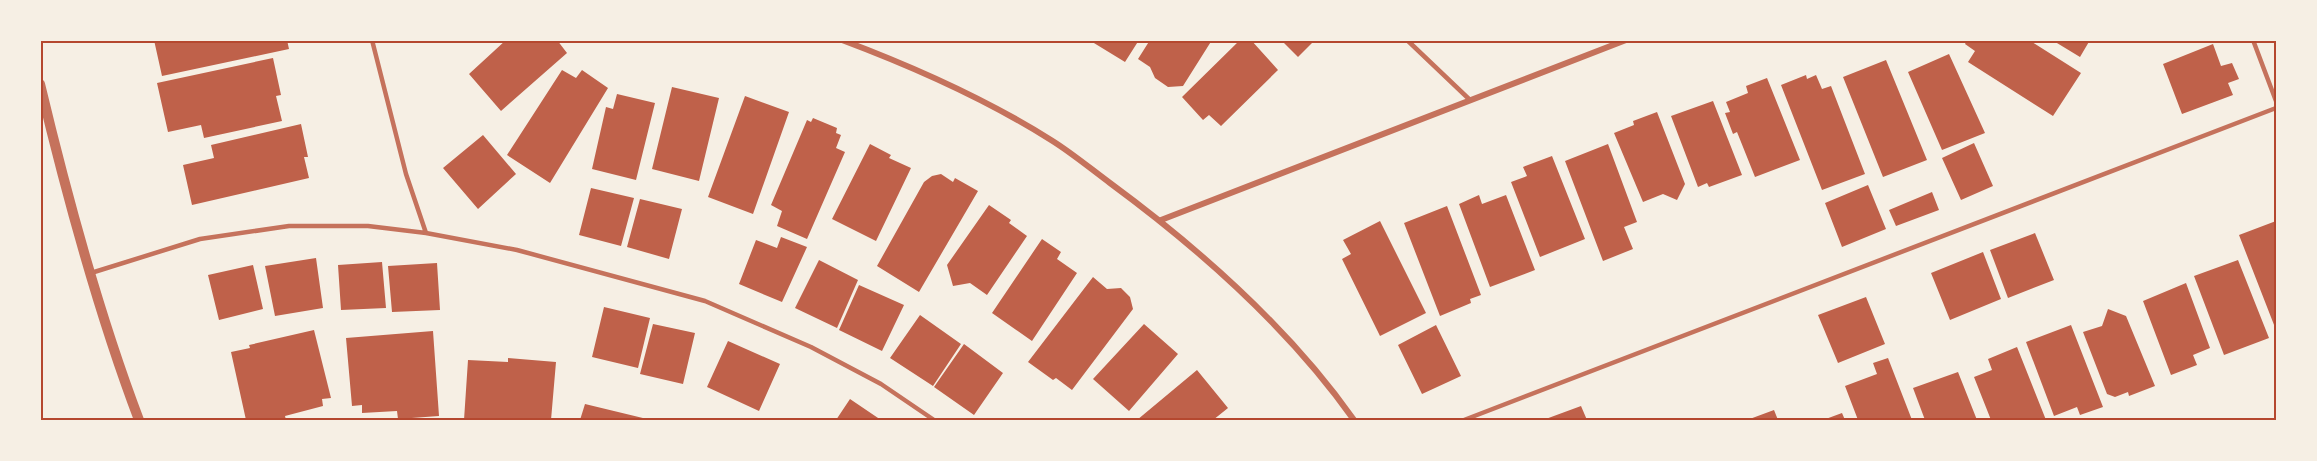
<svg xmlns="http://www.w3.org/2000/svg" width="2317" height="461" font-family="Ubuntu,sans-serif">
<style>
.building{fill:#bf614a}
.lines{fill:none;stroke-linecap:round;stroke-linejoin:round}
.service{stroke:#c5725c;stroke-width:4.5}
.minor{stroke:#c5725c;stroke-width:6}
.tertiary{stroke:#c5725c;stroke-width:10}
.neatline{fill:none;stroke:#b5482f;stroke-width:2}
</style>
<rect width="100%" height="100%" fill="#f6efe4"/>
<path class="building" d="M 154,40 L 287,40 L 289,49 L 162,76 Z
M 506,40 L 557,40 L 567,53 L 501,111 L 469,74 Z
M 1089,40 L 1139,40 L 1125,62 Z
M 1150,40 L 1212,40 L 1183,86 L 1168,87 L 1155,78 L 1150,67 L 1138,59 Z
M 1240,40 L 1251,40 L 1278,70 L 1221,126 L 1209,115 L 1203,120 L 1182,97 Z
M 1281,40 L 1315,40 L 1298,57 Z
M 1967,40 L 2029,40 L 2081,73 L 2053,116 L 1968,62 L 1975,51 L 1965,44 Z
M 2052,40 L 2090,40 L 2080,57 Z
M 2213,44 L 2221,66 L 2232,63 L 2239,79 L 2228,83 L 2233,95 L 2182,114 L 2163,64 Z
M 1949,54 L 1985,133 L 1942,150 L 1908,72 Z
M 273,58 L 281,95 L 276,96 L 282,121 L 204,138 L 201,125 L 168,132 L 157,83 Z
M 1886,60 L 1927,160 L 1883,177 L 1843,77 Z
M 562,70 L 576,78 L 582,70 L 608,88 L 550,183 L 507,155 Z
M 1806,75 L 1807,79 L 1816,75 L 1822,89 L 1831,86 L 1865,174 L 1822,190 L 1781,85 Z
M 1767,78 L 1800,160 L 1755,177 L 1737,132 L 1733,134 L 1725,113 L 1730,112 L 1726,102 L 1748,93 L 1746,86 Z
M 672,87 L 719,98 L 699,181 L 652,169 Z
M 617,94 L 655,103 L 636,180 L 592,169 L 606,107 L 613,109 Z
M 745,96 L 789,112 L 753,214 L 708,197 Z
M 1713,101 L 1742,175 L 1709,187 L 1707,183 L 1698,187 L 1671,116 Z
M 1657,112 L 1685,184 L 1677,200 L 1663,194 L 1643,202 L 1614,133 L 1634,125 L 1633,121 Z
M 813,118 L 837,128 L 836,133 L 841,135 L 836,148 L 845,152 L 807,239 L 777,226 L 782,211 L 771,205 L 807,120 L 811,122 Z
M 301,124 L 308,157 L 304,157 L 309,178 L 192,205 L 183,165 L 214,158 L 211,145 Z
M 483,135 L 516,174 L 478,209 L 443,168 Z
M 1974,143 L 1993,186 L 1961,200 L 1942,158 Z
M 870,144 L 891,155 L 889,158 L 911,168 L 876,241 L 832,219 Z
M 1608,144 L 1637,222 L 1624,227 L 1633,249 L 1603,261 L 1565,161 Z
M 1552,156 L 1585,239 L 1540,257 L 1511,182 L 1527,176 L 1523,167 Z
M 941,174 L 953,182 L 955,178 L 978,191 L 919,292 L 877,266 L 924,182 L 932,176 Z
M 1868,185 L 1886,229 L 1842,247 L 1825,203 Z
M 591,188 L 634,198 L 621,246 L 579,235 Z
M 1932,192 L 1939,210 L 1896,226 L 1889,210 Z
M 1479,195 L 1482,204 L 1506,195 L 1535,270 L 1490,287 L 1459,204 Z
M 640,199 L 682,209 L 669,259 L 627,247 Z
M 989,205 L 1011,220 L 1009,223 L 1027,236 L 987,295 L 970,283 L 953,286 L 947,265 Z
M 1447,206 L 1481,295 L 1470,299 L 1471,303 L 1440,316 L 1404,223 Z
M 1380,221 L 1426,313 L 1380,336 L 1342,259 L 1351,254 L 1343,240 Z
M 2276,221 L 2276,330 L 2239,235 Z
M 2035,233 L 2054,280 L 2008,298 L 1990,250 Z
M 781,237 L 807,247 L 782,302 L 739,284 L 756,240 L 777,248 Z
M 1042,239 L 1061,252 L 1057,259 L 1077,273 L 1032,341 L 992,313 Z
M 1983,252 L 2001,299 L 1950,320 L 1931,273 Z
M 316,258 L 323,308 L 275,316 L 265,266 Z
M 819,260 L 858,280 L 837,328 L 795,308 Z
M 2238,260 L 2269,338 L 2224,355 L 2194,276 Z
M 382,262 L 386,308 L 341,310 L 338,265 Z
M 437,263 L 440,310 L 392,312 L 388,266 Z
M 253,265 L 263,309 L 219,320 L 208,275 Z
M 1093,277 L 1107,289 L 1121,288 L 1130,297 L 1133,309 L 1072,390 L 1056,378 L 1053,380 L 1028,362 Z
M 2186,283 L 2210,348 L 2193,355 L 2197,365 L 2171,375 L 2143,301 Z
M 859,285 L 904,305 L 882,351 L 839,330 Z
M 1866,297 L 1885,344 L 1838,363 L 1818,315 Z
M 604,307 L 650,318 L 638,368 L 592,357 Z
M 2108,309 L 2126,316 L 2155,386 L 2129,396 L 2128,392 L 2115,397 L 2107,394 L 2083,332 L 2102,326 Z
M 920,315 L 961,344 L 933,386 L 890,358 Z
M 653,324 L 695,333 L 683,384 L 640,374 Z
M 1144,324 L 1178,354 L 1129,411 L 1093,379 Z
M 1436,325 L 1461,376 L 1422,394 L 1398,345 Z
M 2071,325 L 2103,407 L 2080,415 L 2077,407 L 2054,416 L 2026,342 Z
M 314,330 L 331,398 L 322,399 L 323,406 L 285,416 L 286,420 L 246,420 L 231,352 L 250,348 L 249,345 Z
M 433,331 L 439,416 L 398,419 L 397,411 L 362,413 L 362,405 L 352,406 L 346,338 Z
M 728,341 L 780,364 L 759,411 L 707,387 Z
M 964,344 L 1003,373 L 974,415 L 934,387 Z
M 2017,347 L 2046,420 L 1991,420 L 1974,377 L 1992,370 L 1988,359 Z
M 508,358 L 556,362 L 551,420 L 464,420 L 468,360 L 508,362 Z
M 1888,358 L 1912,420 L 1858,420 L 1845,386 L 1877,374 L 1873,363 Z
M 1197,370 L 1228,408 L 1213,420 L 1137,420 Z
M 1958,372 L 1977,420 L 1925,420 L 1913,388 Z
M 850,399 L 881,420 L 836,420 Z
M 585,404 L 647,419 L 647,420 L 580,420 Z
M 1581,406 L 1587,420 L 1543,420 Z
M 1774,410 L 1778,420 L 1747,420 Z
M 1842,413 L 1845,420 L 1823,420 Z"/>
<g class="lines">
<path class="service" d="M 372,40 L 406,174 L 426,233
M 1407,40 L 1470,100
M 2253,40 L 2276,101
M 91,273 L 200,239 L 289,226 L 368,226 L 426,233 L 517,250 L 705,301 L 811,347 L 881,384 L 934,420
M 1464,420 L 2276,108"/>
<path class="minor" d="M 842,40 C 914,67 986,99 1051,140 C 1072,153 1091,169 1110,183 C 1201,250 1289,328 1354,420
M 1161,220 L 1626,40"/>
<path class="tertiary" d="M 40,84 C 67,197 98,312 139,420"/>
</g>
<rect width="2317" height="461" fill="none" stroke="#f6efe4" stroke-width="84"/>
<rect x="42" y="42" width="2233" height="377" class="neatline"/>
</svg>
